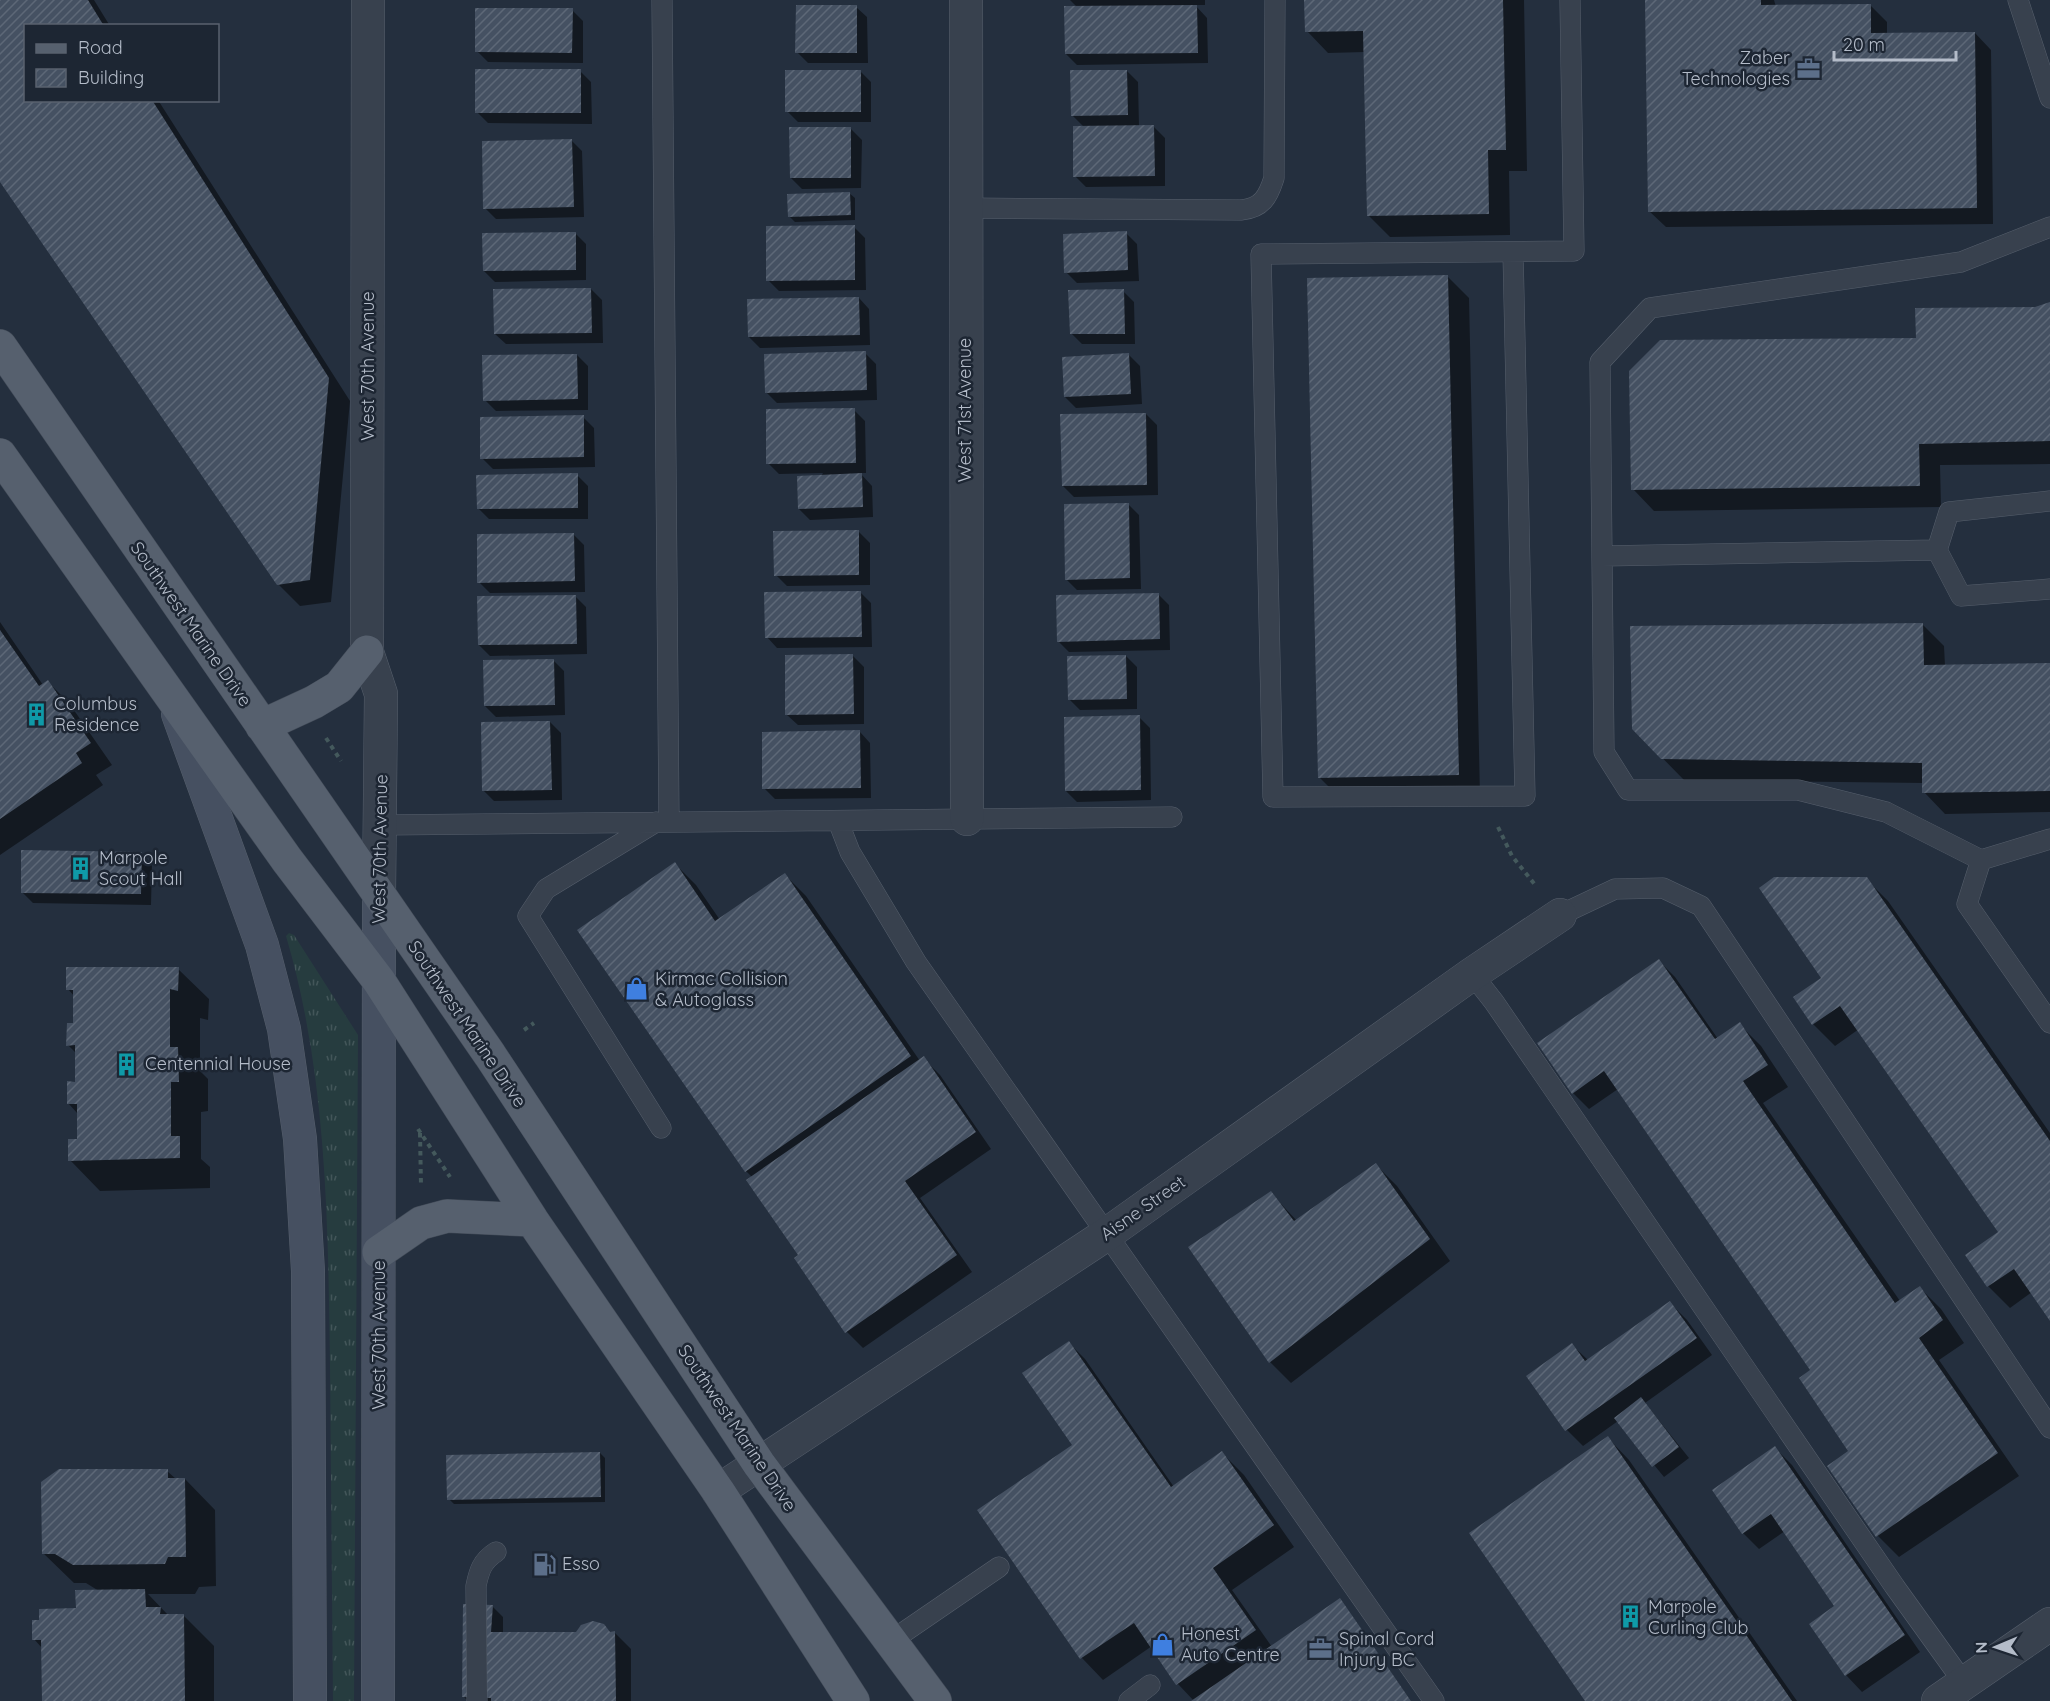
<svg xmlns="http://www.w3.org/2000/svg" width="2050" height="1701" font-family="Quicksand,sans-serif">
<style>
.grass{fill:url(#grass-tufts)}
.shadow{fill:#0007}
.building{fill:url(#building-hatch)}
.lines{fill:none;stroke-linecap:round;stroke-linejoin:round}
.service-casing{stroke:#565f6c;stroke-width:21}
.minor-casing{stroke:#565f6c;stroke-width:34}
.secondary-casing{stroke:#565f6c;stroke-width:34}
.primary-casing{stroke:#414a57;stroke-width:34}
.path{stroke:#44595c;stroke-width:4;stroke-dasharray:4.5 4.5;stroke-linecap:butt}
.service{stroke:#38414e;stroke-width:20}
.minor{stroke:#38414e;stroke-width:33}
.secondary{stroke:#465061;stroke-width:33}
.primary{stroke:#56606e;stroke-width:33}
.labels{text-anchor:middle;stroke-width:5;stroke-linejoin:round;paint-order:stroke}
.poi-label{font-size:18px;fill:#b4bcc9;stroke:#1d2633;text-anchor:start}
.street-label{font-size:18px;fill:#b4bcc9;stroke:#1d2633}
</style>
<defs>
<pattern id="grass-tufts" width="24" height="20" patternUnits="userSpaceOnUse" patternTransform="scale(1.5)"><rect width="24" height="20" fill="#263c3f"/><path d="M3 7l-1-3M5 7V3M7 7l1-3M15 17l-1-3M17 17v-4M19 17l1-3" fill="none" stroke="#435659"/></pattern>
<pattern id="building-hatch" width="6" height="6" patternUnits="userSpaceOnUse" patternTransform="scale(1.5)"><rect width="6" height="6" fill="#455162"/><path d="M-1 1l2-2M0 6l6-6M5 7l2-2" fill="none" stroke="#5d6877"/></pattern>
</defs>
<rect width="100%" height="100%" fill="#242f3e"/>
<path class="grass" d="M 289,933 L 294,935 L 358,1035 L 354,1701 L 333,1701 C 332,1589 331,1477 330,1364 C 328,1221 327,1075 286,936 Z"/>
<path class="shadow" d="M 0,0 L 94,0 L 110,26 L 26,26 L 26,100 L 158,100 L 350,401 L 331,602 L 300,606 L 278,584 L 0,179 Z
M 1070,0 L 1205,0 L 1205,5 L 1195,5 L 1207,18 L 1208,63 L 1077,65 L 1066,54 L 1078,8 Z
M 1306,0 L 1524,0 L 1527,171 L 1509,171 L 1510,235 L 1390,237 L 1368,215 L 1365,52 L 1328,53 L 1307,31 Z
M 1647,0 L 1774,0 L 1776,7 L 1870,5 L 1887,22 L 1887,34 L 1975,33 L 1991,50 L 1993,224 L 1666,227 L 1649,211 Z
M 856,7 L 867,17 L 868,63 L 808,63 L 797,52 Z
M 572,10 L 583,21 L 583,63 L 488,62 L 477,51 Z
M 580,71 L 591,82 L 592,124 L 488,123 L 477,112 Z
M 860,71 L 871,82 L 871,122 L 798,122 L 787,111 Z
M 1127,71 L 1138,82 L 1139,127 L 1154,127 L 1165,138 L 1165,186 L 1086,187 L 1075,176 L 1085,128 L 1072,115 Z
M 851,129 L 862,140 L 861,188 L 802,189 L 791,178 Z
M 571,140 L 582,151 L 584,217 L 496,219 L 485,208 Z
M 849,193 L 855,198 L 855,220 L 795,222 L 790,217 Z
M 854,227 L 865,238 L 866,290 L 779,291 L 768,280 Z
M 575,233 L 586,244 L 586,280 L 495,282 L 484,271 Z
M 1126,233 L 1137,244 L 1139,281 L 1077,283 L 1066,272 Z
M 1447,276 L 1469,298 L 1480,796 L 1341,799 L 1320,778 Z
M 591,289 L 602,300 L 603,343 L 506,344 L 495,334 Z
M 1123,291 L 1134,302 L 1135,344 L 1082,344 L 1071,333 Z
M 859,298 L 869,309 L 870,345 L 760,348 L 749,337 Z
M 2050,304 L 2050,464 L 1940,465 L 1941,507 L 1654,511 L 1633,489 L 1917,340 Z
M 865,353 L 876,364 L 877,400 L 777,403 L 766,392 Z
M 577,355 L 588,366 L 588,410 L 496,411 L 485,400 Z
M 1129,355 L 1140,366 L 1142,404 L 1076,408 L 1065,397 Z
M 854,410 L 865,421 L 866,473 L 860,473 L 872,486 L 873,517 L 810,520 L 799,509 L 823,473 L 779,474 L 768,463 Z
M 1146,414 L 1157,425 L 1158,495 L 1074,497 L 1063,486 Z
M 583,417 L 594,428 L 595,467 L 493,469 L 482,458 Z
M 577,475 L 588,486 L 588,519 L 489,519 L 478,508 Z
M 1128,504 L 1139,515 L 1141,589 L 1077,590 L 1066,579 Z
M 859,532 L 870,543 L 870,585 L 787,586 L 776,575 Z
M 573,534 L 584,545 L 585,592 L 490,593 L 479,582 Z
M 860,592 L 871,603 L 872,647 L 777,648 L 767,637 Z
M 1158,594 L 1169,605 L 1170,650 L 1069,652 L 1058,641 Z
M 575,596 L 586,607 L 587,654 L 490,656 L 479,645 Z
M 0,622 L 43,685 L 48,682 L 69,703 L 112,765 L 96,775 L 103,785 L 0,855 Z
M 1922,624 L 1944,646 L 1945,666 L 2050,664 L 2050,812 L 1945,814 L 1924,792 L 1924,783 L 1684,780 L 1634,729 Z
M 853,656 L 864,667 L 864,724 L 798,725 L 787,715 Z
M 1126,656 L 1137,667 L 1137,709 L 1080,710 L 1069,699 Z
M 553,660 L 564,671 L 565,715 L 496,717 L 485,706 Z
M 1139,717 L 1150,728 L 1151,800 L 1077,802 L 1066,791 Z
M 550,722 L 561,733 L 562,800 L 494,801 L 483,790 Z
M 860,732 L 870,743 L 871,798 L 775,799 L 764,788 Z
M 141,853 L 152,864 L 151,905 L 33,903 L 22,892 Z
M 675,864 L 696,885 L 720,920 L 785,875 L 806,896 L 920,1061 L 923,1058 L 940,1075 L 991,1149 L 920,1198 L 972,1272 L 863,1348 L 847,1332 L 753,1178 L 746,1171 Z
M 1866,879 L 1888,901 L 2050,1133 L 2050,1318 L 2032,1292 L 2010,1308 L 1988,1286 L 1967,1255 L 2000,1232 L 1859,1029 L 1835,1046 L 1813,1024 L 1795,998 L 1823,978 Z
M 1659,961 L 1675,977 L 1718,1039 L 1739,1024 L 1761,1046 L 1788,1087 L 1763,1103 L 1900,1301 L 1920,1288 L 1941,1309 L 1964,1343 L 1939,1360 L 2019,1476 L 1899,1557 L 1878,1536 L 1829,1466 L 1851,1452 L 1812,1371 L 1618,1089 L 1589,1109 L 1573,1093 Z
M 178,969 L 209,999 L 208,1020 L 200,1018 L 200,1071 L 208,1079 L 208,1111 L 201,1112 L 201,1159 L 210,1167 L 210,1188 L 100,1191 L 70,1160 L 78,1140 L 78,1114 L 68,1103 L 77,1083 L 77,1054 L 68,1045 L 74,1024 L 74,996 L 68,989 Z
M 1376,1165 L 1397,1186 L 1450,1261 L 1291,1383 L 1270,1362 L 1271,1193 L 1297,1221 Z
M 1670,1303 L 1687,1320 L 1712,1355 L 1645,1403 L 1689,1458 L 1664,1477 L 1618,1421 L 1583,1446 L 1567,1430 L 1528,1376 L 1572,1345 L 1589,1361 Z
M 1069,1343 L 1085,1359 L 1174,1487 L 1222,1453 L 1244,1475 L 1294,1547 L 1232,1590 L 1272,1647 L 1340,1600 L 1411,1701 L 1194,1701 L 1178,1684 L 1152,1646 L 1103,1680 L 1082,1658 L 979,1511 L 1074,1445 Z
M 1608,1438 L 1629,1460 L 1797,1701 L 1587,1701 Z
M 1775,1448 L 1792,1465 L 1920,1652 L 1862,1692 L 1846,1675 L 1836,1607 L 1785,1531 L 1759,1549 L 1743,1533 Z
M 600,1453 L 605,1458 L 605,1502 L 454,1504 L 449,1499 Z
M 167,1471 L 176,1479 L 185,1479 L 215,1510 L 216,1586 L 199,1587 L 195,1594 L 148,1594 L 169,1616 L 183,1615 L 214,1646 L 214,1701 L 43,1701 L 42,1648 L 34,1639 L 41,1621 L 77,1610 L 99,1591 L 86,1583 L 74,1583 L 43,1553 Z
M 492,1606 L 503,1617 L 503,1633 L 615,1633 L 631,1649 L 631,1701 L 468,1701 L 464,1697 Z"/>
<path class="building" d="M 0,0 L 88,0 L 104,26 L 26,26 L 26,100 L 152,100 L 329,378 L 310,580 L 277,585 L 0,182 Z
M 1304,0 L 1503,0 L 1506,150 L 1488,150 L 1489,214 L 1367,216 L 1363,31 L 1305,32 Z
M 1645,0 L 1761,0 L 1761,5 L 1871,4 L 1871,33 L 1975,32 L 1977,208 L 1648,212 Z
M 796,5 L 857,5 L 857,53 L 795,53 Z
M 1197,5 L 1198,53 L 1065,54 L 1064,6 Z
M 475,8 L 573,8 L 572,53 L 475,52 Z
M 475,69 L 581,69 L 581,113 L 475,113 Z
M 785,70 L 861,70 L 861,112 L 785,112 Z
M 1070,70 L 1127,70 L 1128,115 L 1071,116 Z
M 1154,125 L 1155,176 L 1073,177 L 1073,126 Z
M 789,127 L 851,127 L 851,178 L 790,178 Z
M 572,139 L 574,207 L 483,209 L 482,141 Z
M 850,192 L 851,215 L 788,217 L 787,194 Z
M 855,225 L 855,280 L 766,281 L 766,226 Z
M 1127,231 L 1128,270 L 1064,273 L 1063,234 Z
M 576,232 L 576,270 L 483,271 L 482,233 Z
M 1448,275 L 1459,775 L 1318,778 L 1307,278 Z
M 591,288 L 592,333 L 494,334 L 493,289 Z
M 1124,289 L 1125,334 L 1070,334 L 1068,290 Z
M 859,297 L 860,335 L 748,337 L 747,299 Z
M 2050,302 L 2050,441 L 1919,444 L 1920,486 L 1631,490 L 1629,371 L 1660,340 L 1916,338 L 1915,308 L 2035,307 Z
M 866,351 L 867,390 L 765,393 L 764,354 Z
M 1129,353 L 1131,394 L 1064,397 L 1062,357 Z
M 577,354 L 578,399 L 483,401 L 482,355 Z
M 855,408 L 856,463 L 766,464 L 766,409 Z
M 1146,413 L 1147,485 L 1062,486 L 1060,414 Z
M 584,415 L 584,457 L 480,459 L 480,417 Z
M 578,473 L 578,508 L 477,509 L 476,475 Z
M 862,473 L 863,507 L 798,509 L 797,476 Z
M 1129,503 L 1130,578 L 1065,580 L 1064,504 Z
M 859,530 L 859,575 L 774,576 L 773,531 Z
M 574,533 L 575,581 L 477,583 L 477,534 Z
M 861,591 L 862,637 L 765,638 L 764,592 Z
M 1159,593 L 1160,639 L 1057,642 L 1056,595 Z
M 576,595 L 577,644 L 478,645 L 477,596 Z
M 1923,623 L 1924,665 L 2050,663 L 2050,791 L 1922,793 L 1922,763 L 1661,759 L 1632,729 L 1630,626 Z
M 0,630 L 39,686 L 48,680 L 91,743 L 76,753 L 82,763 L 0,819 Z
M 853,654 L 854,714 L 785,715 L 785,655 Z
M 1126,655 L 1127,699 L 1068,700 L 1067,656 Z
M 554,659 L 555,705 L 484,706 L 483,660 Z
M 1140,715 L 1141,790 L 1065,791 L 1064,717 Z
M 550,721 L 552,790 L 482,791 L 481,722 Z
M 860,730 L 861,788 L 762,789 L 762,732 Z
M 21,850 L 142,852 L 141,894 L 21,893 Z
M 675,862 L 715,921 L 785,873 L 911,1056 L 745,1172 L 577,930 Z
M 1774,877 L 1867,877 L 2050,1141 L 2050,1321 L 2014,1269 L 1987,1287 L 1965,1255 L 1998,1232 L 1840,1006 L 1812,1025 L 1793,997 L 1821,978 L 1759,888 Z
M 1659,959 L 1715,1039 L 1740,1022 L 1768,1065 L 1743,1081 L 1895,1303 L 1920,1286 L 1943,1320 L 1919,1338 L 1998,1453 L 1876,1537 L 1827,1466 L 1848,1451 L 1799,1378 L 1810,1370 L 1604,1071 L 1572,1094 L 1537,1043 Z
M 66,967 L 179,967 L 178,991 L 170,989 L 170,1047 L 178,1047 L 179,1082 L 171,1082 L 171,1136 L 180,1136 L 180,1158 L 68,1161 L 68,1139 L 77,1139 L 77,1104 L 67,1104 L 67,1081 L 75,1082 L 75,1045 L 66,1046 L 67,1023 L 73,1023 L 73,990 L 66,990 Z
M 924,1056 L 976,1132 L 905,1181 L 957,1255 L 845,1333 L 794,1258 L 798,1255 L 746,1180 Z
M 1376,1163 L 1430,1239 L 1269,1363 L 1188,1247 L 1271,1191 L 1294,1221 Z
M 1670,1301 L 1697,1338 L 1565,1431 L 1526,1376 L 1572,1343 L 1585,1361 Z
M 1069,1341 L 1171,1487 L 1222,1451 L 1274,1525 L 1213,1568 L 1256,1630 L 1176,1685 L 1134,1623 L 1080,1659 L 977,1510 L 1072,1445 L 1022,1373 Z
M 1641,1397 L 1679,1447 L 1652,1467 L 1614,1418 Z
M 1608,1436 L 1792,1701 L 1585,1701 L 1469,1533 Z
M 1775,1446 L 1905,1635 L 1845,1676 L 1809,1624 L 1834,1606 L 1771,1514 L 1742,1534 L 1712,1490 Z
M 600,1452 L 601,1497 L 447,1500 L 446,1455 Z
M 59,1469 L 168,1469 L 168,1478 L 185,1478 L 186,1557 L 168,1557 L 165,1564 L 73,1565 L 55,1554 L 42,1554 L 41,1482 Z
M 145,1589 L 146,1607 L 161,1607 L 160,1614 L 184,1614 L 185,1701 L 42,1701 L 41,1640 L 32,1640 L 32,1620 L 39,1620 L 39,1609 L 76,1608 L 75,1590 Z
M 1340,1598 L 1411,1701 L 1191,1701 Z
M 463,1604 L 493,1605 L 491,1632 L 576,1632 L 581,1625 L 593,1621 L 604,1624 L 610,1632 L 615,1631 L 616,1701 L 491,1701 L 491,1698 L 462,1697 Z"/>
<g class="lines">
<defs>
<path id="service" d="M 662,0 L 669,822
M 2018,0 L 2050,98
M 964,208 L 1241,210 C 1262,208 1268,197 1274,178 L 1275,0
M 2050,227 L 1961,262 L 1650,308 L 1600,362 L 1604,752 L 1628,790 L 1798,790 L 1886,812 L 1981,860 L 2050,839
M 1513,252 L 1525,796 L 1273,797 L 1261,254 L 1574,251 L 1570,0
M 2050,501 L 1949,512 L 1937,550 L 1961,596 L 2050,589
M 1602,556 L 1937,550
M 838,821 L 850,852 L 916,962 L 1434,1701
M 656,822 L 546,889 L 528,916 L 661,1128
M 381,825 L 1172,817
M 1981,860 L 1967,904 L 2050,1023
M 1560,915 L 1615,889 L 1663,888 L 1701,906 L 2050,1428
M 1472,974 L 1494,1002 L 1895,1587 L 1964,1683
M 891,1641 L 999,1567
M 477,1701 L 476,1586 C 479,1571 482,1561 496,1552
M 1129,1701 L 1150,1685"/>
<path id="minor" d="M 368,0 L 367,652 L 381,694 L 379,895
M 966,0 L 967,819
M 718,1491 L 1107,1234 L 1472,974 L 1560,915
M 1938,1701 L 2050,1624"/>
<path id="secondary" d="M 178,714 L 262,945 L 284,1029 L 300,1139 L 308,1271 L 310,1701
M 378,1701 L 379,895"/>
<path id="primary" d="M 0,346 L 490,1055 L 759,1464 L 935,1701
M 0,455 L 287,860 L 379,981 L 532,1220 L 718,1491 L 853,1701
M 262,726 L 314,702 L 339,687 L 367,652
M 379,1252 L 421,1223 L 447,1216 L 532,1220"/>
</defs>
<use href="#service" class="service-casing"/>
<use href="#minor" class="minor-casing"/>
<use href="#secondary" class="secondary-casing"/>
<use href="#primary" class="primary-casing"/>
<path class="path" d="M 326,738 L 341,761
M 1498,827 L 1512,856 L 1536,886
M 524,1030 L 534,1023
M 418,1129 L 450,1177
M 420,1133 L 421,1185"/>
<use href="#service" class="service"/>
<use href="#minor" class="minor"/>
<use href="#secondary" class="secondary"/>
<use href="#primary" class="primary"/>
</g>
<defs>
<symbol id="office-bare" viewBox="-9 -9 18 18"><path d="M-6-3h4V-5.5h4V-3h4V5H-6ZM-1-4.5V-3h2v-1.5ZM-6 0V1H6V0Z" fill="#5c6f8a" stroke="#1d2633" stroke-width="2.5" paint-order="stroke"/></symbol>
<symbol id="building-bare" viewBox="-9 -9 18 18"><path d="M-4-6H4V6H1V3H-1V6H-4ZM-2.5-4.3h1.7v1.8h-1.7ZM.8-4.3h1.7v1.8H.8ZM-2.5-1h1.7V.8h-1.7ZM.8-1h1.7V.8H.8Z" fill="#0f9aa8" stroke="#1d2633" stroke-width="2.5" paint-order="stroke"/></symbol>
<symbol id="shop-bare" viewBox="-9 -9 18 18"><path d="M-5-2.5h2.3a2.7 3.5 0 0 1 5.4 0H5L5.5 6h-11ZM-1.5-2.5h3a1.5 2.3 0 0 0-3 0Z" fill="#3f7fe0" stroke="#1d2633" stroke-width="2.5" paint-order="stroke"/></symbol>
<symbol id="fuel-bare" viewBox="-9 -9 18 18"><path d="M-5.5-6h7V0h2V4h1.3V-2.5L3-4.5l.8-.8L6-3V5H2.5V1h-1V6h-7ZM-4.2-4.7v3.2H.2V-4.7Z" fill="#5c6f8a" stroke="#1d2633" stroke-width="2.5" paint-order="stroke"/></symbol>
</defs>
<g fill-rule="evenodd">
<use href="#office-bare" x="1792" y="52" width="33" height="33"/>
<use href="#building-bare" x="20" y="698" width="33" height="33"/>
<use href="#building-bare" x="64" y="852" width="33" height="33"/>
<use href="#shop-bare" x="620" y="972" width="33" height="33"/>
<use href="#building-bare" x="110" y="1048" width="33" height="33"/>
<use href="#fuel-bare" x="528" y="1548" width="33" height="33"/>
<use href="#building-bare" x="1614" y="1600" width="33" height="33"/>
<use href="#shop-bare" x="1146" y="1628" width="33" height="33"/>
<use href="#office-bare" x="1304" y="1632" width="33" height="33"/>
</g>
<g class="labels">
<g class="poi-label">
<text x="1790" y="64" text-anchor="end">Zaber<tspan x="1790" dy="21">Technologies</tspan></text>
<text x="54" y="710">Columbus<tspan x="54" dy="21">Residence</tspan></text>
<text x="99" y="864">Marpole<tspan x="99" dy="21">Scout Hall</tspan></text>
<text x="655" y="985">Kirmac Collision<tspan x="655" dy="21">&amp; Autoglass</tspan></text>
<text x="145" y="1070">Centennial House</text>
<text x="562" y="1570">Esso</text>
<text x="1648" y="1613">Marpole<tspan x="1648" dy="21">Curling Club</tspan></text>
<text x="1181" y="1640">Honest<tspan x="1181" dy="21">Auto Centre</tspan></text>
<text x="1339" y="1645">Spinal Cord<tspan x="1339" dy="21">Injury BC</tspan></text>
</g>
<g class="street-label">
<text transform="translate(368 366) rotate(-90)" y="6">West 70th Avenue</text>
<text transform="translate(965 410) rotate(-90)" y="6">West 71st Avenue</text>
<text transform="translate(191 624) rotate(55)" y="6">Southwest Marine Drive</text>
<text transform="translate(380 849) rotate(-89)" y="6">West 70th Avenue</text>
<text transform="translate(467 1024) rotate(56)" y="6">Southwest Marine Drive</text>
<text transform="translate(1143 1208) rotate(-35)" y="6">Aisne Street</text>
<text transform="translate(379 1335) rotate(-90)" y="6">West 70th Avenue</text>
<text transform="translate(737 1428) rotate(56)" y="6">Southwest Marine Drive</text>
</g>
</g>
<rect x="24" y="24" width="195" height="78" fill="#1d2633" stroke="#59626f" stroke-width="1.5"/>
<rect x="36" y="44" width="30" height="9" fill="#56606e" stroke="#59626f" stroke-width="1.5"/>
<text x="78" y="54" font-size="18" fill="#b4bcc9">Road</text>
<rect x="36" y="69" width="30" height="18" fill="url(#building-hatch)" stroke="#59626f" stroke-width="1.5"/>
<text x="78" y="84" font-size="18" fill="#b4bcc9">Building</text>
<g transform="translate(1996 1647) rotate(268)" stroke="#1d2633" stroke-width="4.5" paint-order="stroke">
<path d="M0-4.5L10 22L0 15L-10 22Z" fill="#b4bcc9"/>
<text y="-9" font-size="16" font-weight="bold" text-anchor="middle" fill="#b4bcc9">N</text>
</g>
<path d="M1834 51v9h122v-9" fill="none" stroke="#b4bcc9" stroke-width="3"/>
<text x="1843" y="51" font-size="18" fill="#b4bcc9" stroke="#1d2633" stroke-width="4.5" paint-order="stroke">20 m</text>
</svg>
